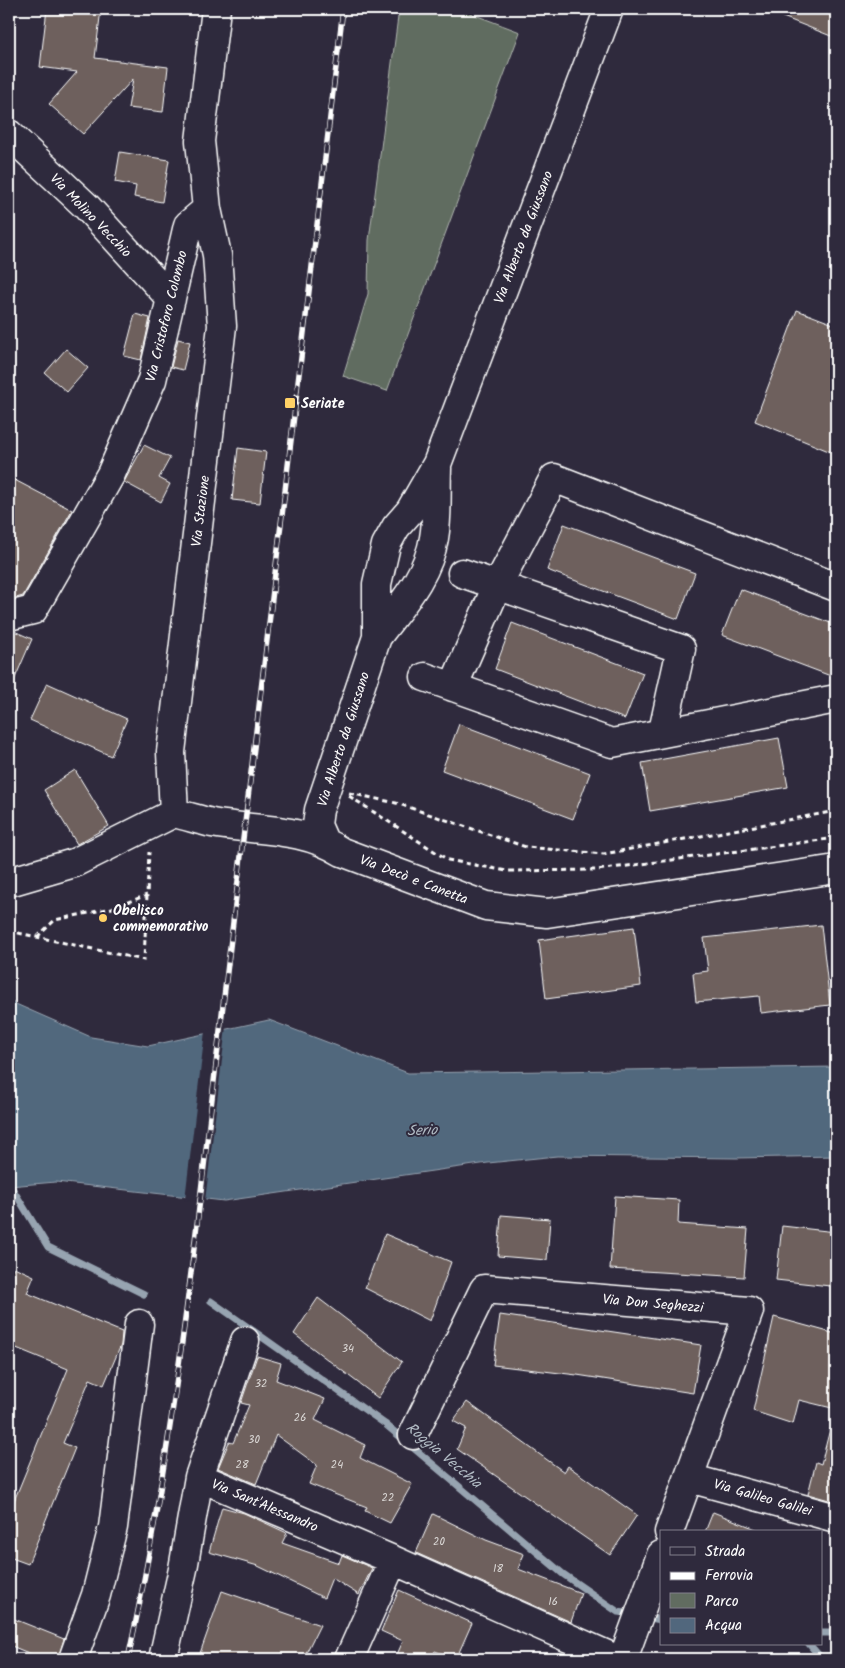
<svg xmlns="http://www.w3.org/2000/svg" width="845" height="1668" font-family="Kalam,sans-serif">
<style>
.green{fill:#616c60;stroke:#b0b6b0}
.water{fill:#51677d;stroke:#97a4b1}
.pier{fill:#2f2a3d}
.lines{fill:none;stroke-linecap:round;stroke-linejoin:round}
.stream{stroke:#97a4b1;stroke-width:7}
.building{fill:#6e615d;stroke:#fff}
.street-casing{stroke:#fff;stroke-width:31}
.path{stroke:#fff;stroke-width:3;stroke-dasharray:5 4;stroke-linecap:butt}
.street{stroke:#2f2a3d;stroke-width:28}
.rail-casing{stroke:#fff;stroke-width:5.5}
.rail{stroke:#2f2a3d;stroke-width:4;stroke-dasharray:11;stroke-linecap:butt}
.poi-dot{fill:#ffd166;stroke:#2f2a3d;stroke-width:2}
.labels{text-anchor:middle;stroke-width:4;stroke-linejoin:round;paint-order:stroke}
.number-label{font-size:11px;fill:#dbd8d6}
.street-label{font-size:14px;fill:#fff;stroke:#2f2a3d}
.poi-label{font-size:14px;font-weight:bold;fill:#fff;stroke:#2f2a3d;text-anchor:start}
.water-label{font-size:15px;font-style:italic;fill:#b1bbc4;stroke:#2f2a3d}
</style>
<rect width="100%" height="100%" fill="#2f2a3d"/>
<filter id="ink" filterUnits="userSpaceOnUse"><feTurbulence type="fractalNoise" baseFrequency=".02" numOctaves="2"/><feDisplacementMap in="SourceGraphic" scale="10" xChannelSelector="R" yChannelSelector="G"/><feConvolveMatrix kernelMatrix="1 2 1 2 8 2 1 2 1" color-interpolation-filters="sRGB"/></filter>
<g filter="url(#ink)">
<path class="green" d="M 399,9 L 459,9 L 520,32 L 387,391 L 343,376 L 368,294 L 369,240 Z"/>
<path class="water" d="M 9,1001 L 91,1037 L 148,1046 L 269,1020 L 408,1073 L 836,1067 L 836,1156 L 736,1158 L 557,1156 L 488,1163 L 224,1201 L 56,1182 L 9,1186 Z"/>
<path class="pier" d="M 226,1027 L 205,1201 L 185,1199 L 205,1031 Z"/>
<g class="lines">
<path class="stream" d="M 9,1183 L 48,1247 L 144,1294
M 211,1301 L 385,1424 L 563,1574 L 618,1612 L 632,1614
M 645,1617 L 661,1620
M 821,1633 L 836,1633
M 809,1644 L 822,1659"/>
</g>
<path class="building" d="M 47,9 L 101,9 L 95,58 L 168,67 L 163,112 L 128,108 L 133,79 L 83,134 L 49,104 L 77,72 L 40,67 Z
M 766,9 L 836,9 L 836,38 L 765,10 Z
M 120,152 L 169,160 L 162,202 L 134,197 L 136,186 L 115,182 Z
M 797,310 L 836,325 L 836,454 L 755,421 Z
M 135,314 L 150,318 L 141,360 L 124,356 Z
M 178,339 L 190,342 L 183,370 L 171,367 Z
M 66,349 L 88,368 L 67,392 L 45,373 Z
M 144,445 L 170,458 L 159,478 L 170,484 L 161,502 L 124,482 Z
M 238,448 L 266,452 L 260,503 L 232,500 Z
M 9,477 L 72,510 L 23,596 L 9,600 Z
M 564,524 L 695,573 L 678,619 L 547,570 Z
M 740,589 L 836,625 L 836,678 L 722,635 Z
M 512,623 L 643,673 L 625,719 L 495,669 Z
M 9,631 L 14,631 L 32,639 L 9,692 Z
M 47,683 L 127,719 L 111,756 L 30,720 Z
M 459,724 L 590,773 L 573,819 L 442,770 Z
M 779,738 L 788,787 L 650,811 L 642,763 Z
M 75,770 L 109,826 L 77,844 L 44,790 Z
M 821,925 L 830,1005 L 761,1013 L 759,996 L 696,1002 L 693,973 L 708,971 L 704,938 Z
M 634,927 L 641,986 L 546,999 L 539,940 Z
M 615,1196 L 679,1200 L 678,1224 L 748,1229 L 744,1277 L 610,1269 Z
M 501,1215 L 550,1219 L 547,1260 L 498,1256 Z
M 782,1226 L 836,1232 L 830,1286 L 776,1280 Z
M 385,1234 L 451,1262 L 430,1321 L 365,1288 Z
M 14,1267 L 34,1276 L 27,1293 L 122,1332 L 121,1345 L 104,1385 L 90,1379 L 63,1443 L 75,1448 L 28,1564 L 9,1557 L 9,1513 L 68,1369 L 9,1345 L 9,1279 Z
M 318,1298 L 402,1362 L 378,1398 L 294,1334 Z
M 500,1315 L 701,1345 L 693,1393 L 577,1375 L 493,1365 Z
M 774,1317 L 836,1334 L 836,1409 L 799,1400 L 793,1424 L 753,1411 Z
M 257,1356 L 281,1363 L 276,1380 L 325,1399 L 315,1420 L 365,1445 L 360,1458 L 412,1484 L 390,1523 L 365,1511 L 367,1507 L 309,1484 L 317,1465 L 276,1435 L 256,1484 L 218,1468 L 229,1442 L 233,1443 L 249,1405 L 241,1403 Z
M 467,1402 L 564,1472 L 568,1466 L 637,1515 L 610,1555 L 457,1449 L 466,1428 L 453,1421 Z
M 830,1429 L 836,1430 L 836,1502 L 808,1494 L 816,1462 L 821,1464 Z
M 222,1507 L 244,1513 L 287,1533 L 282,1543 L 339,1563 L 342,1555 L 372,1568 L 359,1595 L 332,1578 L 324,1598 L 258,1566 L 209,1552 Z
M 713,1512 L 761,1531 L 760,1532 L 705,1532 Z
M 433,1514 L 486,1540 L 524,1554 L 518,1569 L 581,1593 L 571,1622 L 416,1553 Z
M 399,1590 L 472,1623 L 456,1659 L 435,1651 L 431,1659 L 395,1659 L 403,1641 L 381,1631 Z
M 222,1591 L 320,1625 L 303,1659 L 198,1659 Z
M 9,1617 L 64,1639 L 58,1659 L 43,1659 L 9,1645 Z"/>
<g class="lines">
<defs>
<path id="street" d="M 9,134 L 87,207 L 171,299
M 462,573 L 681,649 L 663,731
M 9,616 L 33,610 L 111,474 L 152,380 L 188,225 L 207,209 L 200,141 L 216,9
M 377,637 C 399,607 428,577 434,538 C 438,516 436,491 437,468
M 425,677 L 612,743 L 836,699
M 453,687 L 497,586 L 554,478 L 836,587
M 174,813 L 171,752 L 222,326 L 217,255 L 207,209
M 324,841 L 317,825 L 319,810 L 377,637 L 377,584 L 386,545 L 396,527 L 410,511 L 437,464 L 609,9
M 9,882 L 74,863 L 174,813 C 187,816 199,820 212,823 C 256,831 303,827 342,852 L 486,906 L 547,913 L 836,869
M 413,1435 L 484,1289 L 749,1311 L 669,1532
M 199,1477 L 245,1341
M 689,1478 L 836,1518
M 393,1560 L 616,1659
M 73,1659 L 96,1595 L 113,1527 L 139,1324
M 163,1659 L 183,1569 L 199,1477 L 393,1560 L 349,1659
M 623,1659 L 661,1555"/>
</defs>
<use href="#street" class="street-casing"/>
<path class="path" d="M 349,793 L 396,803 L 526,847 L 604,854 L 836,811
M 349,796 L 448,860 L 507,871 L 597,870 L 836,838
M 9,931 L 144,960 L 149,852
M 37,937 L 55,920 L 112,908 L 147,895"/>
<use href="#street" class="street"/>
<defs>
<path id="rail" d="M 128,1659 C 177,1433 199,1202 227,972 C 266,651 304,330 343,9"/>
</defs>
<use href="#rail" class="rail-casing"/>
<use href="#rail" class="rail"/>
</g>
</g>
<g class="poi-dot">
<rect x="284" y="397" width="12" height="12" rx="2.5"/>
<circle cx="103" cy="918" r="5"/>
</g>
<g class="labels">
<g class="number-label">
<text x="348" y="1352">34</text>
<text x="261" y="1387">32</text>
<text x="300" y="1421">26</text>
<text x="254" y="1443">30</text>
<text x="242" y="1468">28</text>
<text x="337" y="1468">24</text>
<text x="388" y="1501">22</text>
<text x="439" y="1545">20</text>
<text x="498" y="1572">18</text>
<text x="553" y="1605">16</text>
</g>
<g class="street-label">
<text transform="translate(91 215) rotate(46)" y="5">Via Molino Vecchio</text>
<text transform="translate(523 237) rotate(-69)" y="5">Via Alberto da Giussano</text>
<text transform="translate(166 316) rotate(-76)" y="5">Via Cristoforo Colombo</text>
<text transform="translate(200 511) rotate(-83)" y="5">Via Stazione</text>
<text transform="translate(343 739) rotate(-72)" y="5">Via Alberto da Giussano</text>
<text transform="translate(414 879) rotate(21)" y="5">Via Decò e Canetta</text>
<text transform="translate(653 1303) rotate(5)" y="5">Via Don Seghezzi</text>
<text transform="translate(763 1497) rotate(16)" y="5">Via Galileo Galilei</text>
<text transform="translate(265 1505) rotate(23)" y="5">Via Sant'Alessandro</text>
</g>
<g class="poi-label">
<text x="301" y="408">Seriate</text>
<text x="113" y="915">Obelisco<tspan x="113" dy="16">commemorativo</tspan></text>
</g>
<g class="water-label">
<text transform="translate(422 1130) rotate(-2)" y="5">Serio</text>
<text transform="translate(444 1455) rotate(40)" y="5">Roggia Vecchia</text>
</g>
</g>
<rect width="845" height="1668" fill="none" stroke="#2f2a3d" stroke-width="30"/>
<rect x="15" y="15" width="815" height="1638" fill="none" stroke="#fff" stroke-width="2" filter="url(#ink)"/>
<rect x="660" y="1530" width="162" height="115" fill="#2f2a3d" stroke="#827f8b"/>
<rect x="670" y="1547" width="25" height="8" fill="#2f2a3d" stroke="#827f8b"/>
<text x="705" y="1556" font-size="15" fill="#ffffff">Strada</text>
<rect x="670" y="1572" width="25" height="8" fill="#ffffff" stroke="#827f8b"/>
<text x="705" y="1580" font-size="15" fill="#ffffff">Ferrovia</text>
<rect x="670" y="1593" width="25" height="15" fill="#616c60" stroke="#827f8b"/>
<text x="705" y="1606" font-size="15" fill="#ffffff">Parco</text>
<rect x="670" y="1618" width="25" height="15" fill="#51677d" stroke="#827f8b"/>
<text x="705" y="1630" font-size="15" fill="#ffffff">Acqua</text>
</svg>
